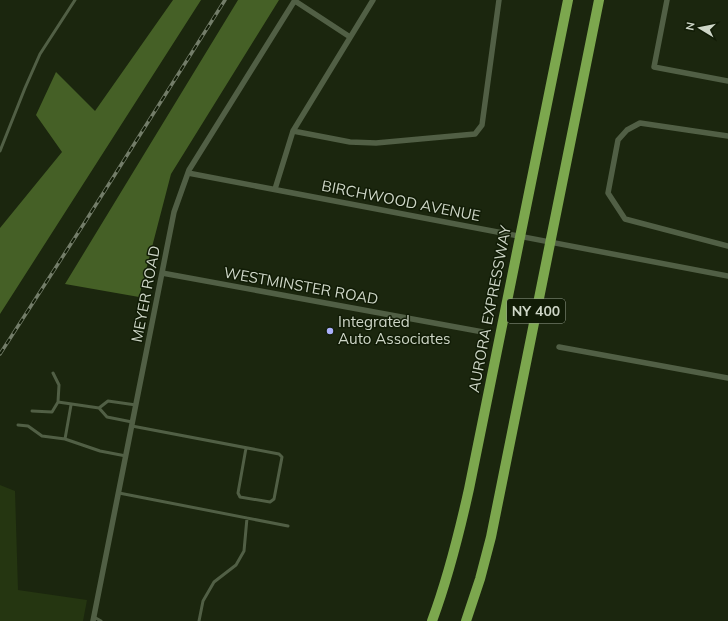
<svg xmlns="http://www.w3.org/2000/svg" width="728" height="621" font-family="Mulish,sans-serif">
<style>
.green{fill:#253611}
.forest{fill:#456026}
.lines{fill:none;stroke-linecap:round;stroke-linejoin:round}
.service{stroke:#515f45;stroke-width:3}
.minor{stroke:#515f45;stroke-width:5.5}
.motorway{stroke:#7ca74e;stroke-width:10}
.rail-casing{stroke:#737d69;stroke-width:3.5}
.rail{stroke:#111c06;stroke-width:2;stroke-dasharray:6;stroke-linecap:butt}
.poi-dot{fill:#aab0fb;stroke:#111c06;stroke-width:1.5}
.labels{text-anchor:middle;stroke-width:3;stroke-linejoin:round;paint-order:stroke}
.shield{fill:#111c06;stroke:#959e8d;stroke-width:1}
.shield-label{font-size:14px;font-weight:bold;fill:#ced6c7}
.street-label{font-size:15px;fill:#ced6c7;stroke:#111c06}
.poi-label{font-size:15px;fill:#ced6c7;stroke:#111c06;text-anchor:start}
</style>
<rect width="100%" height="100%" fill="#1b260e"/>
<path class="green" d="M 0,485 L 15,491 L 18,590 L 87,600 L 83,621 L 0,621 Z"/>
<path class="forest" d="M 173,0 L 201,0 L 0,314 L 0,228 L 62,152 L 36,115 L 56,72 L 95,111 Z
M 238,0 L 279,0 L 171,174 L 139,297 L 65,284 Z"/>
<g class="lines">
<path class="service" d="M 0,151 L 25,88 L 40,54 L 75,0
M 53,373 L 59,385 L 58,402
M 32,411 L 52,412 L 58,402 L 99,408
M 132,422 L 107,417 L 99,408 L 108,401 L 136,405
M 18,425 L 28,426 L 42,436 L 65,439 L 71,405
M 132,426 L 279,454 L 282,457 L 274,499 L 270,502 L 240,497 L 238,493 L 246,448
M 65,439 L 100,451 L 126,456
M 119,493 L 288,526
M 94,617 L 101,621
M 199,621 L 203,601 L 214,582 L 236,565 L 244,551 L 247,518"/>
<path class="minor" d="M 667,0 L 654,67 L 728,81
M 295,1 L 350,37
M 293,131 L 350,142 L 376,143 L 475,134 L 482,125 L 499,0
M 728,136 L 640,123 L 627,130 L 618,140 L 608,193 L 625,219 L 728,246
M 188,173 C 368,206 548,243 728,276
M 275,189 L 293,131 L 373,0
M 162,273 L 483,332
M 559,347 L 728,378
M 93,621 L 174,212 L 189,170 L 295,0"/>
<path class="motorway" d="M 432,621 C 448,578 459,534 469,489 L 568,0
M 466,621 L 480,579 L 491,537 L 599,0"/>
<defs>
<path id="rail" d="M 0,354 L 85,222 L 225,0"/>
</defs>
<use href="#rail" class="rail-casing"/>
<use href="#rail" class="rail"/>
</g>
<circle class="poi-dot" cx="330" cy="331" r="4"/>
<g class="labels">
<rect class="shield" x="507" y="299" width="58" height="24" rx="3"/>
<g class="shield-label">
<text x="536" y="316">NY 400</text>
</g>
<g class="street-label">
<text transform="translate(401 201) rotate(11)" y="5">BIRCHWOOD AVENUE</text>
<text transform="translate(301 286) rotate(10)" y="5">WESTMINSTER ROAD</text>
<text transform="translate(146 294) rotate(-79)" y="5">MEYER ROAD</text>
<text transform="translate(490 309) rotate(-79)" y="5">AURORA EXPRESSWAY</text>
</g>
<g class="poi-label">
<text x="338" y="327">Integrated<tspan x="338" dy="17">Auto Associates</tspan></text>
</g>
</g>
<g transform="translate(700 28) rotate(280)" stroke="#111c06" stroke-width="3" paint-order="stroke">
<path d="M0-3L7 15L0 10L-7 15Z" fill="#ced6c7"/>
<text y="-6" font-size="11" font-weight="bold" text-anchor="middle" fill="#ced6c7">N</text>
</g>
</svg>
